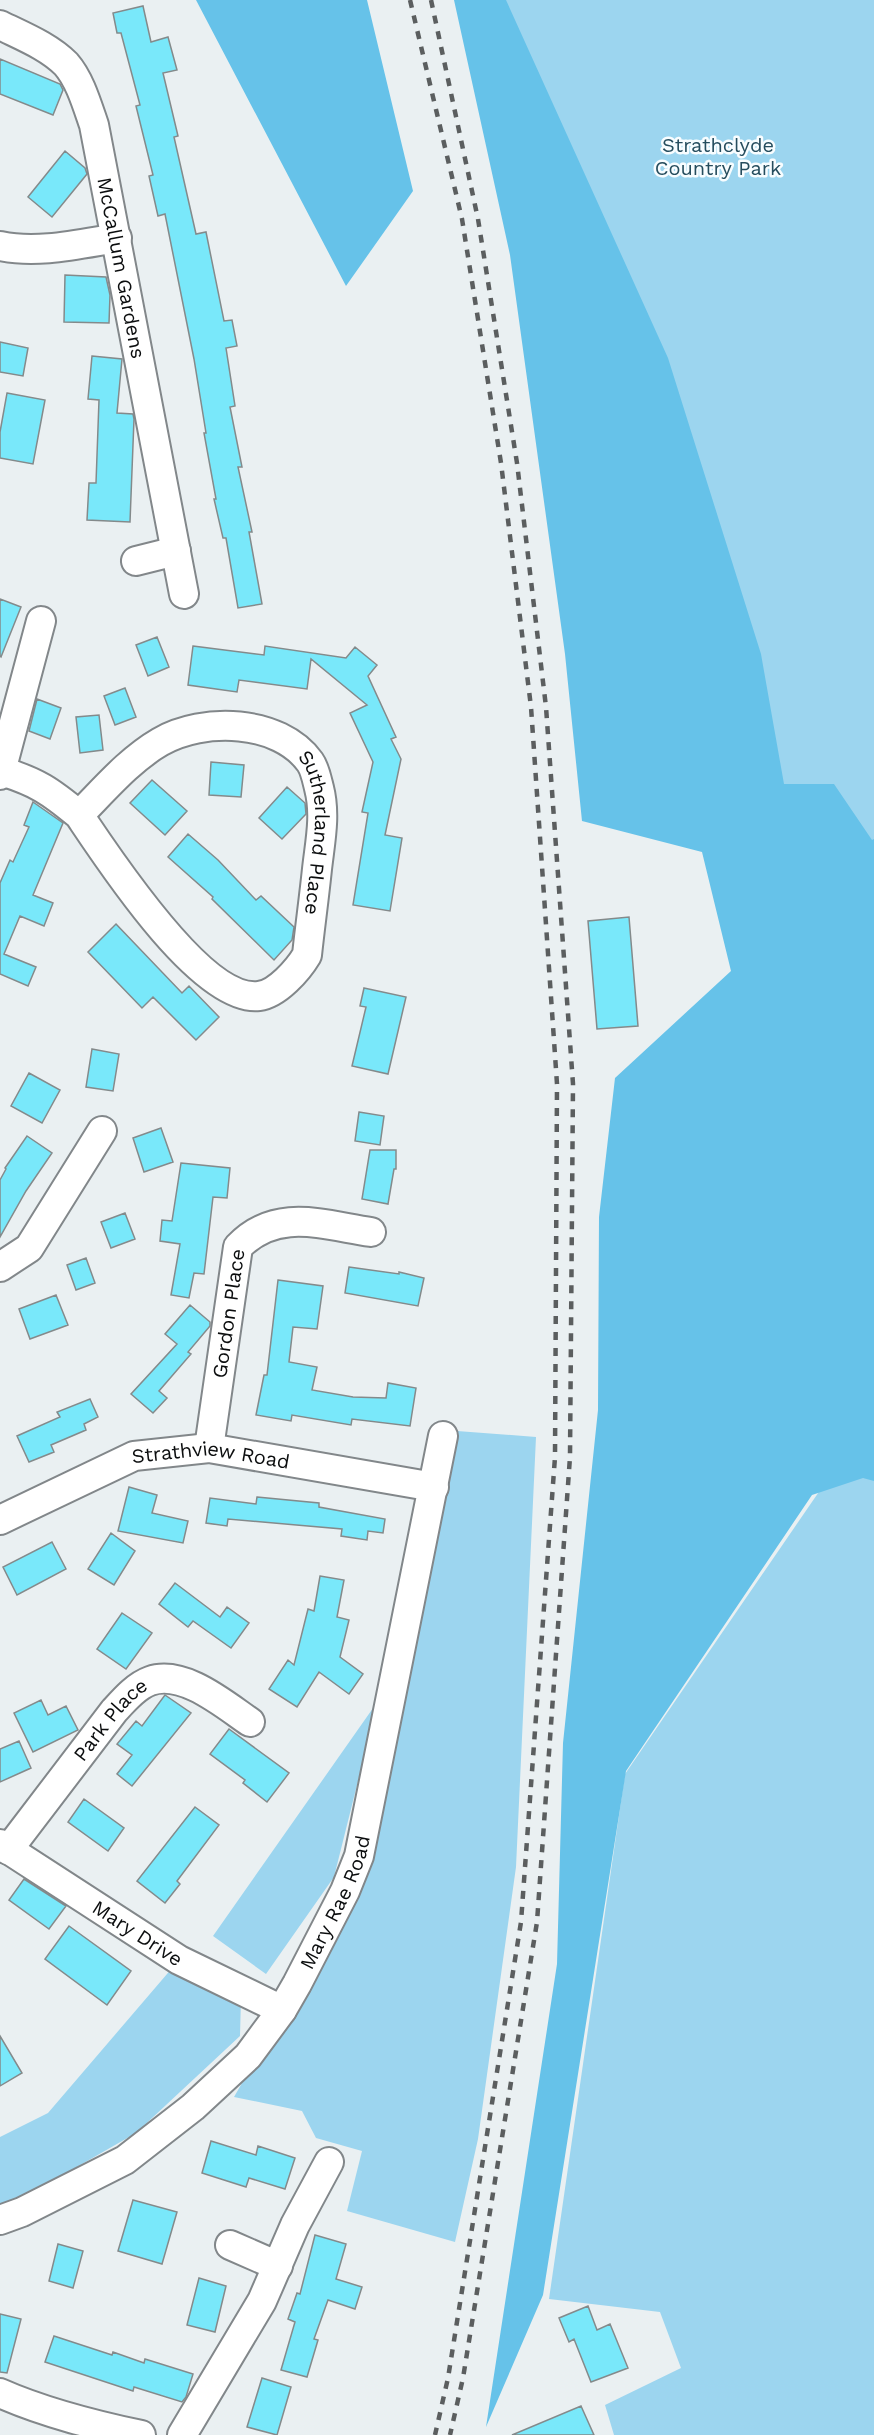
<svg xmlns="http://www.w3.org/2000/svg" width="874" height="2435" font-family="'Work Sans',sans-serif">
<style>
.green{fill:#9cd5ef}
.forest{fill:#66c2e9}
.building{fill:#79e8fa;stroke:#848a8b;stroke-width:1.5}
.lines{fill:none;stroke-linecap:round;stroke-linejoin:round}
.minor-casing{stroke:#82878a;stroke-width:32}
.minor{stroke:#fff;stroke-width:28}
.rail{stroke:#5b5e5f;stroke-width:4.5;stroke-dasharray:8 8;stroke-linecap:butt}
.labels{text-anchor:middle;stroke-width:5;stroke-linejoin:round;paint-order:stroke}
.park-label{font-size:20px;fill:#254d5e;stroke:#f8fdff}
.street-label{font-size:20px;fill:#0b0d0e;stroke:#f8fdff}
</style>
<rect width="100%" height="100%" fill="#eaf0f2"/>
<path class="green" d="M 485,0 L 874,0 L 874,2435 L 614,2435 L 605,2405 L 681,2368 L 660,2312 L 549,2299 L 625,1774 L 825,1483 L 842,1238 Z
M 457,1431 L 536,1437 L 516,1867 L 478,2139 L 455,2242 L 347,2211 L 362,2151 L 316,2138 L 302,2111 L 234,2097 L 375,1850 Z
M 378,1701 L 334,1877 L 266,1974 L 213,1936 Z
M 179,1960 L 241,1997 L 240,2036 L 136,2133 L 14,2203 L 0,2207 L 0,2137 L 48,2113 Z"/>
<path class="forest" d="M 196,0 L 367,0 L 413,191 L 346,286 Z
M 454,0 L 506,0 L 668,358 L 761,654 L 784,784 L 834,784 L 872,840 L 874,839 L 874,1481 L 863,1478 L 812,1495 L 626,1771 L 543,2295 L 486,2427 L 557,1964 L 563,1743 L 598,1410 L 599,1217 L 615,1078 L 731,971 L 702,852 L 582,821 L 565,654 L 510,255 Z"/>
<path class="building" d="M 143,6 L 151,42 L 168,37 L 177,70 L 163,73 L 178,136 L 174,137 L 196,234 L 206,232 L 224,321 L 232,320 L 237,346 L 226,348 L 235,406 L 230,407 L 242,467 L 238,467 L 252,532 L 249,532 L 262,604 L 238,608 L 226,538 L 223,538 L 214,499 L 216,499 L 204,433 L 206,433 L 194,359 L 165,214 L 158,216 L 149,176 L 153,175 L 136,106 L 140,105 L 121,33 L 117,33 L 113,13 Z
M 0,59 L 60,84 L 63,90 L 53,115 L 0,94 Z
M 65,151 L 85,168 L 87,174 L 52,217 L 28,197 Z
M 65,275 L 106,277 L 110,295 L 109,323 L 64,322 Z
M 0,342 L 28,348 L 23,376 L 0,372 Z
M 92,356 L 122,359 L 117,413 L 133,414 L 134,419 L 130,522 L 87,520 L 89,483 L 96,483 L 99,400 L 88,399 Z
M 7,393 L 45,400 L 33,464 L 0,458 L 0,432 Z
M 0,599 L 21,607 L 1,657 L 0,656 Z
M 157,637 L 169,667 L 148,676 L 136,645 Z
M 193,646 L 264,655 L 265,646 L 346,658 L 355,647 L 377,665 L 368,676 L 396,737 L 391,739 L 401,759 L 385,835 L 402,838 L 390,911 L 353,905 L 368,813 L 362,812 L 373,762 L 350,713 L 367,705 L 311,659 L 307,689 L 239,680 L 237,692 L 188,685 Z
M 125,688 L 136,717 L 115,725 L 104,696 Z
M 37,699 L 61,708 L 50,739 L 29,731 Z
M 99,715 L 103,750 L 80,753 L 76,717 Z
M 211,762 L 244,765 L 241,797 L 209,795 Z
M 152,780 L 187,811 L 165,835 L 130,803 Z
M 287,787 L 305,803 L 306,814 L 282,839 L 259,818 Z
M 33,802 L 63,823 L 33,895 L 53,903 L 44,926 L 20,916 L 4,954 L 36,967 L 28,986 L 0,974 L 0,883 L 10,860 L 13,862 L 29,827 L 24,825 Z
M 188,834 L 218,860 L 256,900 L 261,896 L 294,927 L 292,940 L 274,960 L 212,899 L 213,897 L 168,857 Z
M 629,917 L 638,1026 L 597,1029 L 588,921 Z
M 116,924 L 182,993 L 189,986 L 219,1017 L 196,1040 L 153,997 L 142,1008 L 88,952 Z
M 364,988 L 406,997 L 388,1074 L 352,1066 L 366,1007 L 360,1006 Z
M 92,1049 L 119,1054 L 113,1091 L 86,1087 Z
M 29,1073 L 60,1090 L 42,1123 L 11,1106 Z
M 359,1112 L 384,1116 L 380,1145 L 355,1141 Z
M 161,1128 L 173,1162 L 144,1172 L 133,1138 Z
M 27,1136 L 52,1153 L 26,1191 L 0,1237 L 0,1180 L 6,1169 L 5,1168 Z
M 370,1150 L 396,1150 L 396,1169 L 394,1169 L 388,1204 L 362,1199 Z
M 181,1163 L 230,1168 L 227,1198 L 213,1197 L 204,1274 L 194,1273 L 189,1298 L 171,1295 L 180,1244 L 160,1241 L 162,1220 L 172,1221 Z
M 125,1213 L 135,1239 L 111,1248 L 101,1222 Z
M 86,1258 L 95,1283 L 76,1290 L 67,1265 Z
M 349,1267 L 399,1274 L 399,1272 L 424,1278 L 418,1306 L 345,1293 Z
M 278,1280 L 323,1286 L 317,1329 L 293,1327 L 289,1362 L 317,1367 L 312,1390 L 353,1397 L 386,1398 L 388,1383 L 416,1388 L 410,1426 L 352,1419 L 351,1425 L 292,1415 L 291,1421 L 256,1415 L 264,1375 L 267,1375 Z
M 56,1295 L 68,1325 L 30,1339 L 19,1309 Z
M 190,1305 L 210,1322 L 210,1326 L 188,1352 L 191,1354 L 159,1391 L 167,1398 L 153,1413 L 131,1394 L 177,1344 L 165,1334 Z
M 90,1399 L 98,1417 L 84,1424 L 86,1430 L 51,1445 L 54,1452 L 29,1462 L 17,1436 L 60,1417 L 57,1412 Z
M 129,1487 L 157,1495 L 152,1513 L 188,1521 L 183,1543 L 118,1531 Z
M 257,1497 L 319,1503 L 319,1507 L 385,1519 L 383,1533 L 368,1531 L 367,1540 L 341,1536 L 342,1529 L 228,1519 L 227,1526 L 206,1523 L 210,1498 L 256,1504 Z
M 111,1533 L 135,1551 L 114,1585 L 88,1569 Z
M 52,1542 L 66,1569 L 17,1595 L 3,1567 Z
M 320,1576 L 344,1580 L 337,1617 L 349,1620 L 340,1657 L 363,1674 L 349,1694 L 319,1672 L 297,1707 L 269,1689 L 288,1660 L 294,1665 L 308,1609 L 314,1611 Z
M 175,1583 L 220,1617 L 227,1607 L 249,1623 L 231,1648 L 193,1621 L 188,1627 L 159,1604 Z
M 122,1613 L 152,1633 L 126,1669 L 97,1649 Z
M 165,1695 L 191,1713 L 132,1786 L 117,1774 L 132,1755 L 117,1744 L 136,1721 L 142,1726 Z
M 41,1700 L 48,1715 L 66,1706 L 78,1730 L 33,1752 L 14,1713 Z
M 229,1729 L 289,1773 L 267,1802 L 243,1783 L 245,1780 L 210,1754 Z
M 19,1741 L 31,1768 L 0,1782 L 0,1749 Z
M 84,1799 L 124,1828 L 108,1851 L 68,1822 Z
M 195,1807 L 219,1825 L 177,1881 L 180,1884 L 165,1903 L 137,1881 Z
M 24,1879 L 66,1906 L 49,1929 L 9,1900 Z
M 69,1926 L 131,1971 L 107,2005 L 45,1959 Z
M 0,2036 L 22,2073 L 0,2086 Z
M 211,2141 L 256,2155 L 258,2146 L 295,2158 L 285,2189 L 249,2178 L 246,2187 L 202,2173 Z
M 133,2200 L 177,2212 L 162,2264 L 118,2251 Z
M 315,2235 L 346,2244 L 336,2279 L 362,2287 L 355,2309 L 328,2300 L 314,2339 L 318,2340 L 307,2377 L 281,2370 L 295,2322 L 288,2319 L 297,2293 L 300,2294 Z
M 58,2244 L 83,2251 L 73,2288 L 49,2281 Z
M 199,2278 L 226,2286 L 215,2332 L 187,2325 Z
M 588,2306 L 597,2330 L 610,2324 L 628,2368 L 591,2382 L 574,2339 L 569,2342 L 559,2318 Z
M 0,2314 L 21,2319 L 7,2373 L 0,2372 Z
M 54,2336 L 112,2355 L 113,2352 L 144,2363 L 145,2359 L 193,2374 L 186,2397 L 182,2402 L 134,2387 L 133,2391 L 45,2362 Z
M 262,2378 L 291,2387 L 277,2435 L 247,2427 Z
M 581,2406 L 594,2435 L 512,2435 Z"/>
<g class="lines">
<defs>
<g id="minor">
<path id="s1" d="M 0,25 C 22,36 48,46 66,64 C 80,80 87,105 94,125 L 184,594"/>
<path d="M 0,246 C 38,254 79,244 117,238"/>
<path d="M 136,561 L 176,551"/>
<path id="s2" d="M 1,771 C 37,782 50,791 79,815 C 104,790 129,760 160,742 C 203,717 279,719 310,762 C 315,769 317,780 319,788 C 326,815 320,842 317,869 C 314,898 310,927 307,955 C 298,970 277,994 259,996 C 202,1003 108,858 79,815"/>
<path d="M 0,775 L 41,621"/>
<path d="M 0,1267 L 29,1248 L 102,1131"/>
<path id="s3" d="M 209,1448 L 238,1247 C 276,1207 323,1225 371,1232"/>
<path id="s4" d="M 0,1520 L 134,1456 L 209,1448 L 434,1487"/>
<path id="s5" d="M 0,1844 L 179,1960 L 282,2010"/>
<path id="s6" d="M 8,1850 L 114,1711 C 124,1700 136,1686 150,1681 C 183,1669 225,1705 250,1722"/>
<path id="s7" d="M 0,2220 L 22,2212 L 125,2160 L 193,2107 L 248,2056 L 282,2010 L 297,1984 L 345,1891 L 359,1856 L 443,1436"/>
<path d="M 230,2245 L 278,2266"/>
<path d="M 0,2393 C 45,2413 94,2425 141,2435"/>
<path d="M 182,2435 L 262,2301 L 295,2225 L 329,2162"/>
</g>
</defs>
<use href="#minor" class="minor-casing"/>
<use href="#minor" class="minor"/>
<path class="rail" d="M 410,0 L 462,219 L 501,463 L 531,707 L 557,1084 L 555,1457 L 521,1922 L 448,2378 L 435,2435
M 431,0 L 478,219 L 517,463 L 546,707 L 573,1084 L 570,1457 L 537,1922 L 463,2378 L 450,2435"/>
</g>
<g class="labels">
<g class="park-label">
<text x="718" y="152">Strathclyde<tspan x="718" dy="23">Country Park</tspan></text>
</g>
<g class="street-label">
<text dy="7" stroke="none"><textPath href="#s1" startOffset="290">McCallum Gardens</textPath></text>
<text dy="7" stroke="none"><textPath href="#s2" startOffset="435">Sutherland Place</textPath></text>
<text dy="7" stroke="none"><textPath href="#s3" startOffset="136">Gordon Place</textPath></text>
<text dy="7" stroke="none"><textPath href="#s4" startOffset="226">Strathview Road</textPath></text>
<text dy="7" stroke="none"><textPath href="#s6" startOffset="166">Park Place</textPath></text>
<text dy="7" stroke="none"><textPath href="#s7" startOffset="478">Mary Rae Road</textPath></text>
<text dy="7" stroke="none"><textPath href="#s5" startOffset="164">Mary Drive</textPath></text>
</g>
</g>
</svg>
